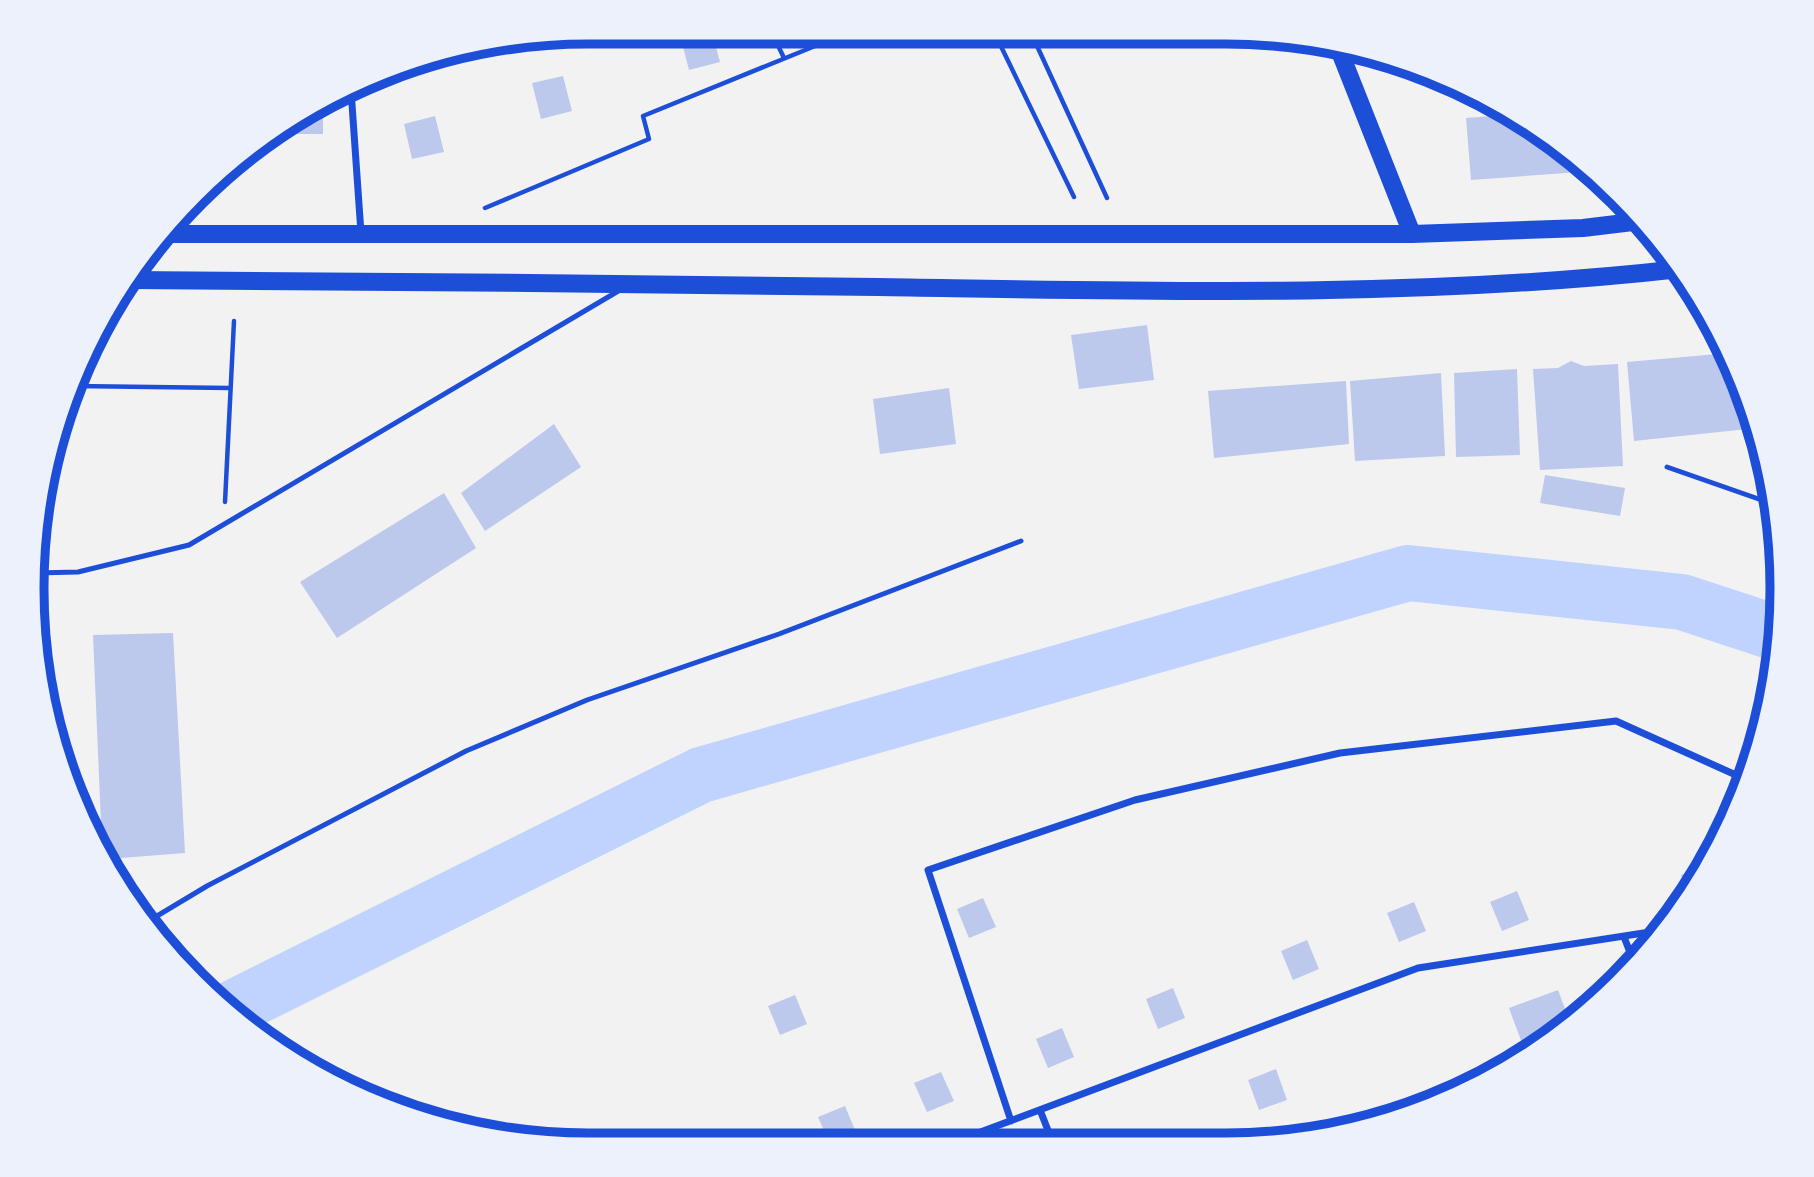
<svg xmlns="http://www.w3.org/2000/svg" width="1814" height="1177" font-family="Lato,sans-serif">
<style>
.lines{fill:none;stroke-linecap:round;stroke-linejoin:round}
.river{stroke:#bfd3fe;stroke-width:56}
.building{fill:#bdc9ec}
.path{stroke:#1d4ed8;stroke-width:4.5}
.service{stroke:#1d4ed8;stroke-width:5}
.minor{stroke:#1d4ed8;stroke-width:7}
.primary{stroke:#1d4ed8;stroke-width:18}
.rim{fill:none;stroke:#1d4ed8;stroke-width:9}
</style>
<rect width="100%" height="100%" fill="#f2f2f2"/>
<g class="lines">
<path class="river" d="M 227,1011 L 701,775 L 1408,573 L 1682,602 L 1779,634"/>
</g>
<path class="building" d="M 691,32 L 712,32 L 720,62 L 689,70 L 680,35 Z
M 563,76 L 572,111 L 541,119 L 532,83 Z
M 323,104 L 323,134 L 287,134 L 287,141 L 266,141 L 279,126 Z
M 1505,115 L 1592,169 L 1594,171 L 1471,180 L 1466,118 Z
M 435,116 L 444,152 L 412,159 L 404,124 Z
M 1147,325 L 1154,380 L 1079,389 L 1071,335 Z
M 1729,353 L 1757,428 L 1634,441 L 1627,362 Z
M 1571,361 L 1584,366 L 1618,364 L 1623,466 L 1540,470 L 1533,369 L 1558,368 Z
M 1517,369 L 1520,455 L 1456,457 L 1454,373 Z
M 1441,373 L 1445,456 L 1355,461 L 1350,381 Z
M 1346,381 L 1349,444 L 1214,458 L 1208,391 Z
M 949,388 L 956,444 L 880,454 L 873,399 Z
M 554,424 L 581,467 L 485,531 L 461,493 Z
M 1545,475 L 1625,488 L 1620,516 L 1540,503 Z
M 444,493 L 476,548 L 337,638 L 300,582 Z
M 173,633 L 185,853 L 108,859 L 102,847 L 93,635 Z
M 1707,864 L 1708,867 L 1689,894 L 1681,875 Z
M 1517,891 L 1529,920 L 1502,931 L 1490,902 Z
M 983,898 L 996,927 L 969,938 L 957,909 Z
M 1414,902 L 1426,931 L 1399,942 L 1387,913 Z
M 1307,940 L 1319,969 L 1293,980 L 1281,951 Z
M 1173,988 L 1185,1018 L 1158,1029 L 1146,999 Z
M 1558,990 L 1571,1025 L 1526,1054 L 1509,1008 Z
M 795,995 L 807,1024 L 780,1035 L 768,1006 Z
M 1062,1028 L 1074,1057 L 1048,1068 L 1036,1039 Z
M 1276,1069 L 1287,1100 L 1259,1110 L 1248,1080 Z
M 941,1072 L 954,1101 L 927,1112 L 914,1083 Z
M 845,1106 L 857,1135 L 839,1142 L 829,1142 L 818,1117 Z"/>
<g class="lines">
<path class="path" d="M 772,33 L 784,58
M 995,34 L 1074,197
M 1032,35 L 1107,198
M 485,208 L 649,139 L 643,116 L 847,33
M 73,386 L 230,388
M 49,471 L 49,470
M 225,502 L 234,321
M 36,557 L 36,533"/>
<path class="service" d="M 1667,467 L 1773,504
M 35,573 L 78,572 L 189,545 L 620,290
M 147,922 L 207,886 L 466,751 L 587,700 L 779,634 L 1021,541"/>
<path class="minor" d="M 351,90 L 361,233
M 1624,937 L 1635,965
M 1040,1110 L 1053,1143
M 1011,1121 L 928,870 L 1135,800 L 1340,753 L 1616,721 L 1747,780
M 951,1143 L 1418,968 L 1663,930"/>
<path class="primary" d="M 1338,47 L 1412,234
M 163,234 L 1412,234 L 1583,228 L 1641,221
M 130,280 C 379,282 629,283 878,287 C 1145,291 1413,299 1680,269"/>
</g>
<path d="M0 0H1814V1177H0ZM588 44H1226A544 544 0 0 1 1770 588V589A544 544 0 0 1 1226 1133H588A544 544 0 0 1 44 589V588A544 544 0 0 1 588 44Z" fill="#edf1fc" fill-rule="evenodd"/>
<path class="rim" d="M588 44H1226A544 544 0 0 1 1770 588V589A544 544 0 0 1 1226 1133H588A544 544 0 0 1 44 589V588A544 544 0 0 1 588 44Z"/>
</svg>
